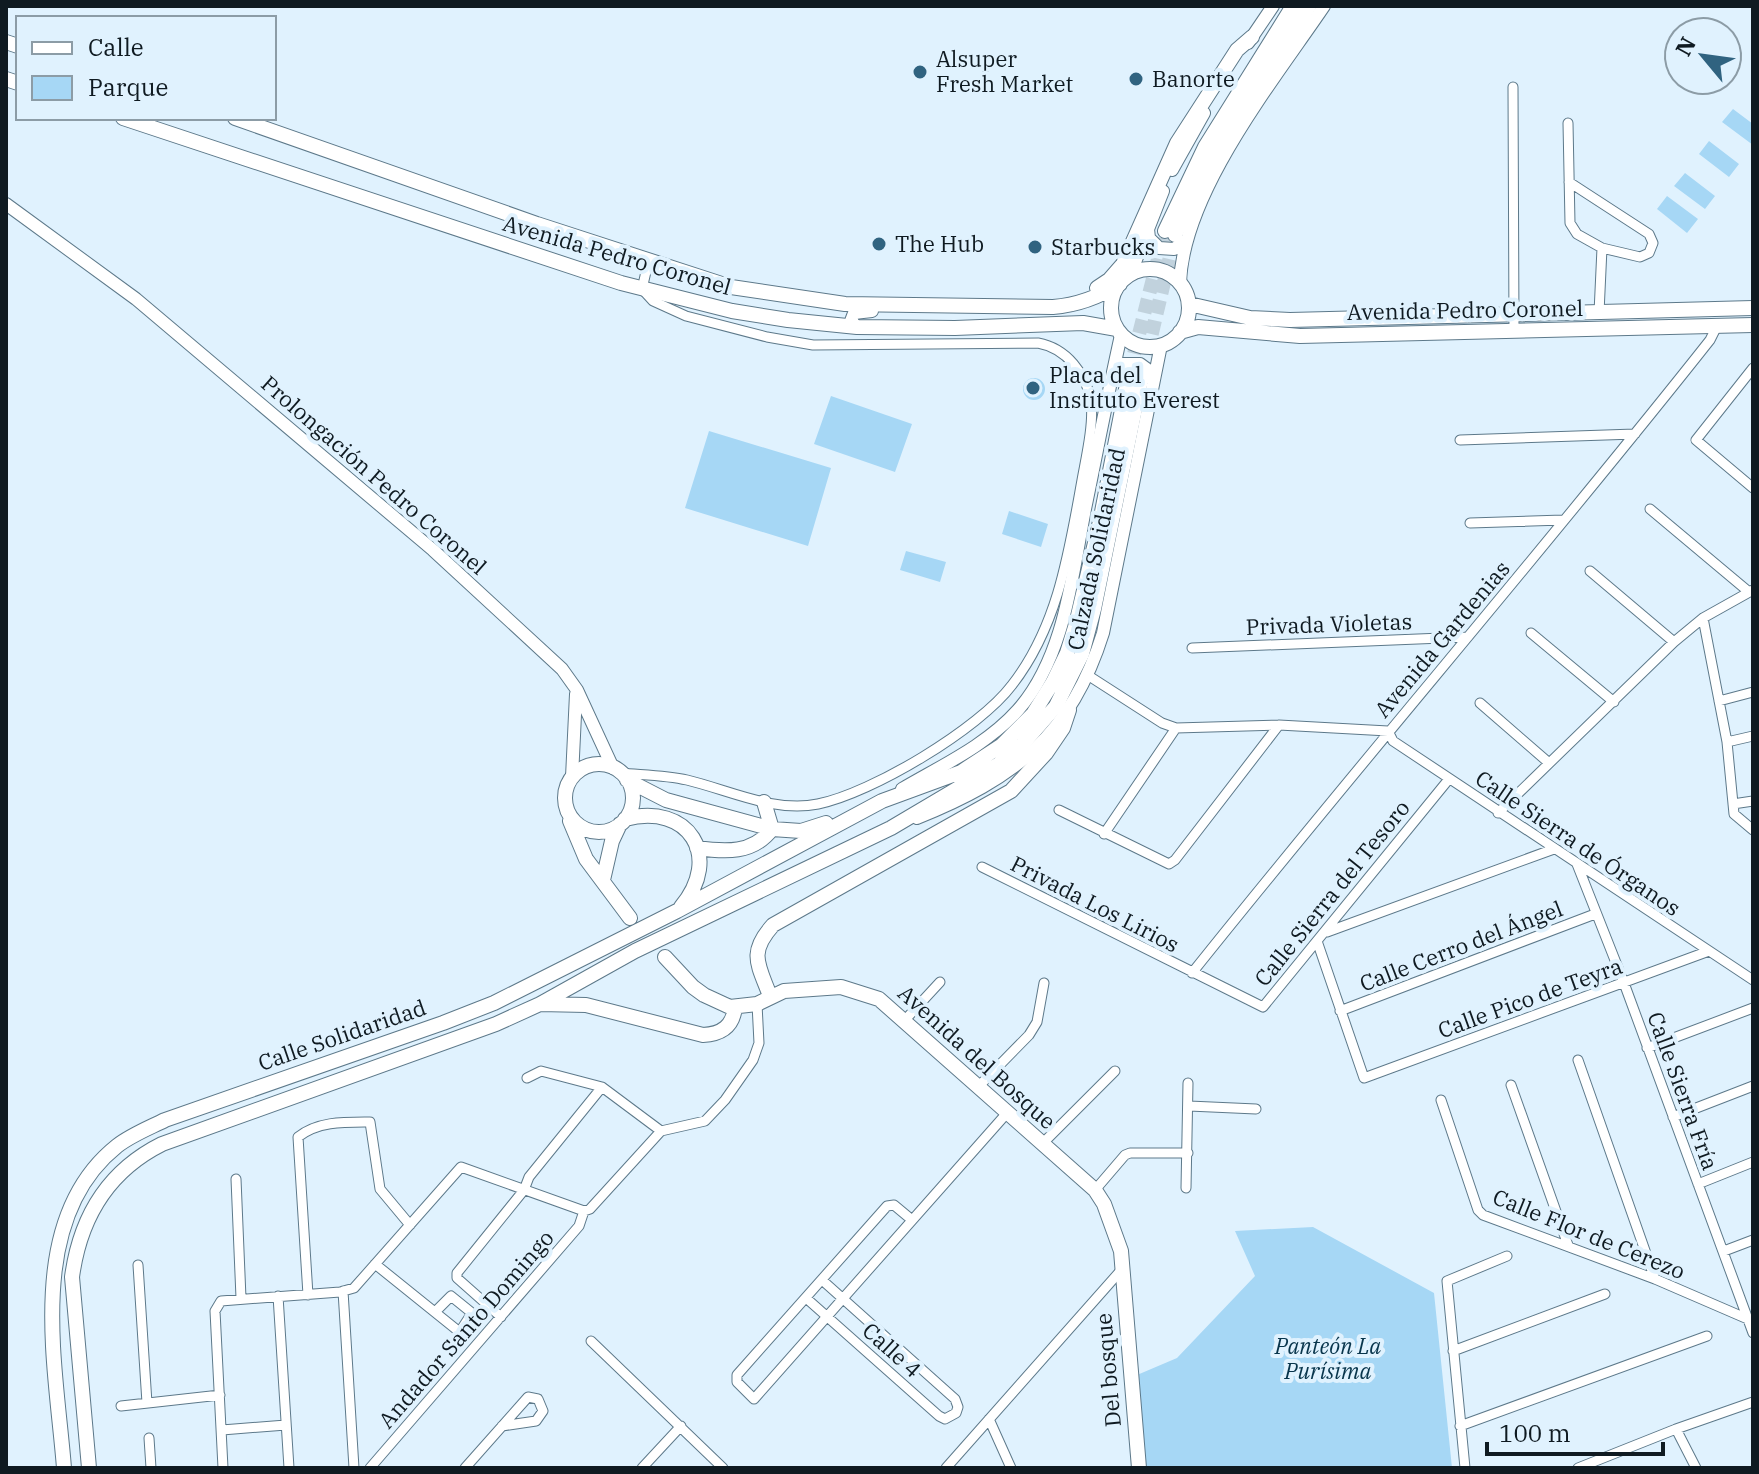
<svg xmlns="http://www.w3.org/2000/svg" width="1759" height="1474" font-family="'IBM Plex Serif',serif">
<style>
.green{fill:#a6d7f5}
.lines{fill:none;stroke-linecap:round;stroke-linejoin:round}
.secondary-tunnel{stroke:#c1d2dd;stroke-width:14;stroke-dasharray:14 7;stroke-linecap:butt}
.minor-casing{stroke:#5d798a;stroke-width:11}
.tertiary-casing{stroke:#5d798a;stroke-width:14}
.secondary-casing{stroke:#5d798a;stroke-width:16}
.minor{stroke:#fff;stroke-width:9}
.tertiary{stroke:#fff;stroke-width:12}
.secondary{stroke:#fff;stroke-width:14}
.poi-dot{fill:#306380;stroke:#e0f2fe;stroke-width:3}
.labels{text-anchor:middle;stroke-width:8;stroke-linejoin:round;paint-order:stroke}
.poi-label{font-size:22px;fill:#0f1a21;stroke:#e0f2fe;text-anchor:start}
.street-label{font-size:22px;fill:#0f1a21;stroke:#e0f2fe}
.park-label{font-size:22px;font-style:italic;fill:#08354c;stroke:#e0f2fe}
</style>
<rect width="100%" height="100%" fill="#e0f2fe"/>
<path class="green" d="M 1733,109 L 1753,124 L 1753,145 L 1722,122 Z
M 1709,141 L 1739,164 L 1729,177 L 1699,154 Z
M 1685,173 L 1715,196 L 1705,209 L 1674,186 Z
M 1667,196 L 1698,219 L 1687,233 L 1657,209 Z
M1023 389a11 11 0 1 1 22 0a11 11 0 1 1-22 0Z
M 831,396 L 912,424 L 895,472 L 814,444 Z
M 709,431 L 831,468 L 808,546 L 685,508 Z
M 1009,511 L 1048,524 L 1041,547 L 1002,534 Z
M 906,551 L 946,562 L 940,582 L 900,570 Z
M 1313,1227 L 1434,1293 L 1452,1468 L 1146,1468 L 1137,1375 L 1177,1358 L 1255,1276 L 1235,1231 Z"/>
<g class="lines">
<path class="secondary-tunnel" d="M 1129,374 L 1165,231
M 1142,375 L 1174,240"/>
<defs>
<path id="minor" d="M 1513,87 L 1514,330
M 1568,123 L 1570,223 L 1577,234 L 1602,248 L 1640,257 L 1649,253 L 1653,243 L 1649,234 L 1569,182
M 1599,313 L 1602,248
M 1753,368 L 1696,440 L 1753,488
M 1460,440 L 1635,434
M 1650,509 L 1749,592
M 1470,523 L 1563,520
M 1590,571 L 1674,642
M 1703,618 L 1727,742 L 1734,814 L 1753,830
M 1531,633 L 1614,702
M 1192,648 L 1467,637
M 1089,676 L 1162,723 L 1176,728 L 1279,725 L 1388,731
M 1719,701 L 1753,692
M 1480,703 L 1549,763
M 1388,731 L 1393,741 L 1753,980
M 1727,742 L 1753,736
M 621,773 C 643,775 666,775 687,780 C 729,790 774,813 818,804 C 872,793 979,729 1012,685 C 1058,626 1069,552 1082,480 C 1086,458 1094,423 1091,402 C 1087,374 1066,348 1038,343 L 813,345 L 767,337 L 686,316 L 653,301 L 642,289 L 648,263
M 1733,804 L 1753,801
M 1059,810 L 1169,864 L 1175,860 L 1279,725
M 1498,813 L 1674,642 L 1703,618 L 1753,590
M 1104,834 L 1176,728
M 1577,864 L 1624,983 L 1753,1333
M 982,867 L 1263,1007 L 1449,779
M 1327,932 L 1554,849
M 1317,941 L 1364,1078 L 1709,951
M 1192,973 C 1362,760 1541,554 1710,340 L 1717,326
M 1340,1011 L 1595,914
M 904,1021 L 940,982
M 1647,1048 L 1753,1008
M 1578,1060 L 1655,1279
M 527,1078 L 541,1071 L 602,1087 L 661,1131
M 1511,1085 L 1568,1245
M 978,1087 L 1029,1035 L 1037,1022 L 1044,983
M 1441,1100 L 1478,1210 L 1483,1215 L 1655,1279 L 1750,1320
M 1189,1106 L 1256,1109
M 1673,1117 L 1753,1086
M 1042,1144 L 1115,1071
M 236,1179 L 241,1298
M 1698,1184 L 1753,1162
M 1186,1188 L 1188,1083
M 1095,1190 L 1125,1155 L 1130,1153 L 1188,1153
M 912,1220 L 894,1205 L 887,1206 L 737,1375 L 737,1382 L 754,1399 L 1007,1113
M 1724,1251 L 1753,1240
M 375,1264 L 457,1330 L 461,1330 L 472,1313 L 451,1296 L 435,1312
M 138,1265 L 147,1403
M 343,1291 L 354,1468
M 308,1295 L 298,1137 C 318,1121 345,1122 370,1122 L 380,1189 L 410,1225
M 278,1296 L 289,1468
M 806,1298 L 939,1416 L 945,1419 L 956,1413 L 958,1407 L 955,1399 L 822,1280
M 501,1317 L 457,1278 L 457,1273 L 524,1190 L 529,1177 L 602,1087
M 591,1341 L 723,1468
M 1453,1351 L 1605,1294
M 121,1406 L 220,1395
M 989,1419 L 1011,1468
M 1460,1426 L 1707,1336
M 1676,1429 L 1696,1468
M 222,1430 L 286,1425
M 149,1438 L 151,1468
M 223,1468 L 215,1311 L 221,1301 L 340,1292 L 354,1288 L 461,1167 L 584,1211 L 590,1209 L 661,1131 L 705,1121 L 725,1100 L 753,1060 L 759,1043 L 757,1004
M 370,1468 L 579,1226 L 584,1211
M 465,1468 L 528,1397 L 538,1399 L 543,1411 L 536,1421 L 502,1426
M 642,1468 L 681,1426
M 946,1468 L 1123,1268
M 1465,1468 L 1447,1281 L 1507,1256
M 1578,1468 L 1676,1429 L 1753,1402"/>
<path id="tertiary" d="M 1248,43 L 1273,6
M 1172,170 L 1204,113
M 6,204 L 136,299 L 433,550 L 562,669 L 577,690 L 613,768
M 1148,229 L 1149,238 L 1159,248 L 1174,249 L 1186,241
M 1130,275 L 1163,191
M 1180,283 C 1183,192 1274,80 1324,6
M 857,327 L 851,321 L 854,313 L 872,311
M 1115,372 L 1121,364 L 1140,364 L 1151,372 L 1153,382
M 572,777 L 576,694
M 902,789 C 941,766 987,745 1018,710 C 1065,657 1072,575 1085,509 C 1097,451 1108,393 1121,335
M 917,818 C 1014,779 1071,736 1103,633 L 1161,345"/>
<path id="secondary" d="M 6,42 L 18,46
M 6,79 L 18,83
M 123,118 L 621,283 L 732,311 L 788,320 L 857,327 L 955,328 L 1083,323 L 1117,329
M 235,118 L 537,224 L 731,287 L 845,304 L 1053,307 C 1079,305 1099,297 1120,284
M 1165,231 L 1205,147 L 1293,6
M 1175,235 L 1206,167 L 1309,6
M1111 308a39 39 0 1 1 78 0a39 39 0 1 1-78 0Z
M 1097,288 L 1109,280 L 1123,264 L 1177,143 L 1237,50 L 1252,37
M 1189,304 L 1250,318 L 1290,320 L 1753,308
M 1180,332 L 1198,327 L 1300,336 L 1753,325
M565 798a34 34 0 1 1 68 0a34 34 0 1 1-68 0Z
M 627,780 L 666,800 L 772,829 L 801,831 L 826,823
M 625,819 C 689,802 723,857 681,907
M 570,821 L 586,859 L 630,918
M 697,848 C 725,852 753,854 772,829 L 764,802
M 603,880 L 612,841 L 620,824
M 665,957 L 693,987 L 704,995 L 730,1007 L 757,1004 L 784,991 L 841,987 L 879,999 L 1095,1190 L 1104,1204 L 1121,1251 L 1139,1468
M 770,996 C 758,964 748,953 773,925 L 1011,791 L 1046,753 L 1063,728 L 1069,710
M 540,1004 L 586,1005 L 703,1035 C 722,1034 733,1026 735,1007
M 64,1468 C 56,1365 24,1220 117,1146 C 131,1135 149,1128 165,1120 L 443,1023 L 494,1003 L 677,911 L 882,801 L 961,772 L 1002,745 L 1033,714 L 1053,682 L 1067,653 L 1076,624 L 1101,517 L 1129,374
M 89,1468 L 72,1277 C 80,1218 108,1171 162,1144 L 496,1024 L 540,1004 L 635,951 L 891,828 L 999,764 L 1022,745 L 1056,706 L 1082,654 L 1094,609 L 1142,375"/>
</defs>
<use href="#minor" class="minor-casing"/>
<use href="#tertiary" class="tertiary-casing"/>
<use href="#secondary" class="secondary-casing"/>
<use href="#minor" class="minor"/>
<use href="#tertiary" class="tertiary"/>
<use href="#secondary" class="secondary"/>
</g>
<g class="poi-dot">
<circle cx="920" cy="72" r="8"/>
<circle cx="1136" cy="79" r="8"/>
<circle cx="879" cy="244" r="8"/>
<circle cx="1035" cy="247" r="8"/>
<circle cx="1033" cy="388" r="8"/>
</g>
<g class="labels">
<g class="poi-label">
<text x="936" y="67">Alsuper<tspan x="936" dy="25">Fresh Market</tspan></text>
<text x="1152" y="87">Banorte</text>
<text x="895" y="252">The Hub</text>
<text x="1051" y="255">Starbucks</text>
<text x="1049" y="383">Placa del<tspan x="1049" dy="25">Instituto Everest</tspan></text>
</g>
<g class="street-label">
<text transform="translate(617 255) rotate(16)" y="8">Avenida Pedro Coronel</text>
<text transform="translate(1465 310) rotate(-1)" y="8">Avenida Pedro Coronel</text>
<text transform="translate(374 475) rotate(41)" y="8">Prolongación Pedro Coronel</text>
<text transform="translate(1096 549) rotate(-78)" y="8">Calzada Solidaridad</text>
<text transform="translate(1329 624) rotate(-2)" y="8">Privada Violetas</text>
<text transform="translate(1442 639) rotate(-50)" y="8">Avenida Gardenias</text>
<text transform="translate(1578 843) rotate(34)" y="8">Calle Sierra de Órganos</text>
<text transform="translate(1332 893) rotate(-51)" y="8">Calle Sierra del Tesoro</text>
<text transform="translate(1095 904) rotate(27)" y="8">Privada Los Lirios</text>
<text transform="translate(1461 946) rotate(-21)" y="8">Calle Cerro del Ángel</text>
<text transform="translate(1530 998) rotate(-20)" y="8">Calle Pico de Teyra</text>
<text transform="translate(342 1035) rotate(-19)" y="8">Calle Solidaridad</text>
<text transform="translate(977 1057) rotate(42)" y="8">Avenida del Bosque</text>
<text transform="translate(1683 1091) rotate(70)" y="8">Calle Sierra Fría</text>
<text transform="translate(1589 1234) rotate(22)" y="8">Calle Flor de Cerezo</text>
<text transform="translate(466 1329) rotate(-49)" y="8">Andador Santo Domingo</text>
<text transform="translate(892 1350) rotate(42)" y="8">Calle 4</text>
<text transform="translate(1108 1370) rotate(-95)" y="8">Del bosque</text>
</g>
<g class="park-label">
<text x="1328" y="1354">Panteón La<tspan x="1328" dy="25">Purísima</tspan></text>
</g>
</g>
<rect width="1759" height="1474" fill="none" stroke="#0f1a21" stroke-width="16"/>
<rect x="16" y="16" width="260" height="104" fill="#e0f2fe" stroke="#8c9ca6" stroke-width="2"/>
<rect x="32" y="42" width="40" height="12" fill="#ffffff" stroke="#8c9ca6" stroke-width="2"/>
<text x="88" y="56" font-size="24" fill="#0f1a21">Calle</text>
<rect x="32" y="76" width="40" height="24" fill="#a6d7f5" stroke="#8c9ca6" stroke-width="2"/>
<text x="88" y="96" font-size="24" fill="#0f1a21">Parque</text>
<g transform="translate(1703 56) rotate(299)"><circle r="38" fill="#e0f2fe" stroke="#8c9ca6" stroke-width="2"/>
<path d="M0-6L14 30L0 20L-14 30Z" fill="#306380"/>
<text y="-12" font-size="22" font-weight="bold" text-anchor="middle" fill="#0f1a21">N</text>
</g>
<path d="M1487 1442v12h176v-12" fill="none" stroke="#0f1a21" stroke-width="4"/>
<text x="1499" y="1442" font-size="24" fill="#0f1a21" stroke="#e0f2fe" stroke-width="6" paint-order="stroke">100 m</text>
</svg>
